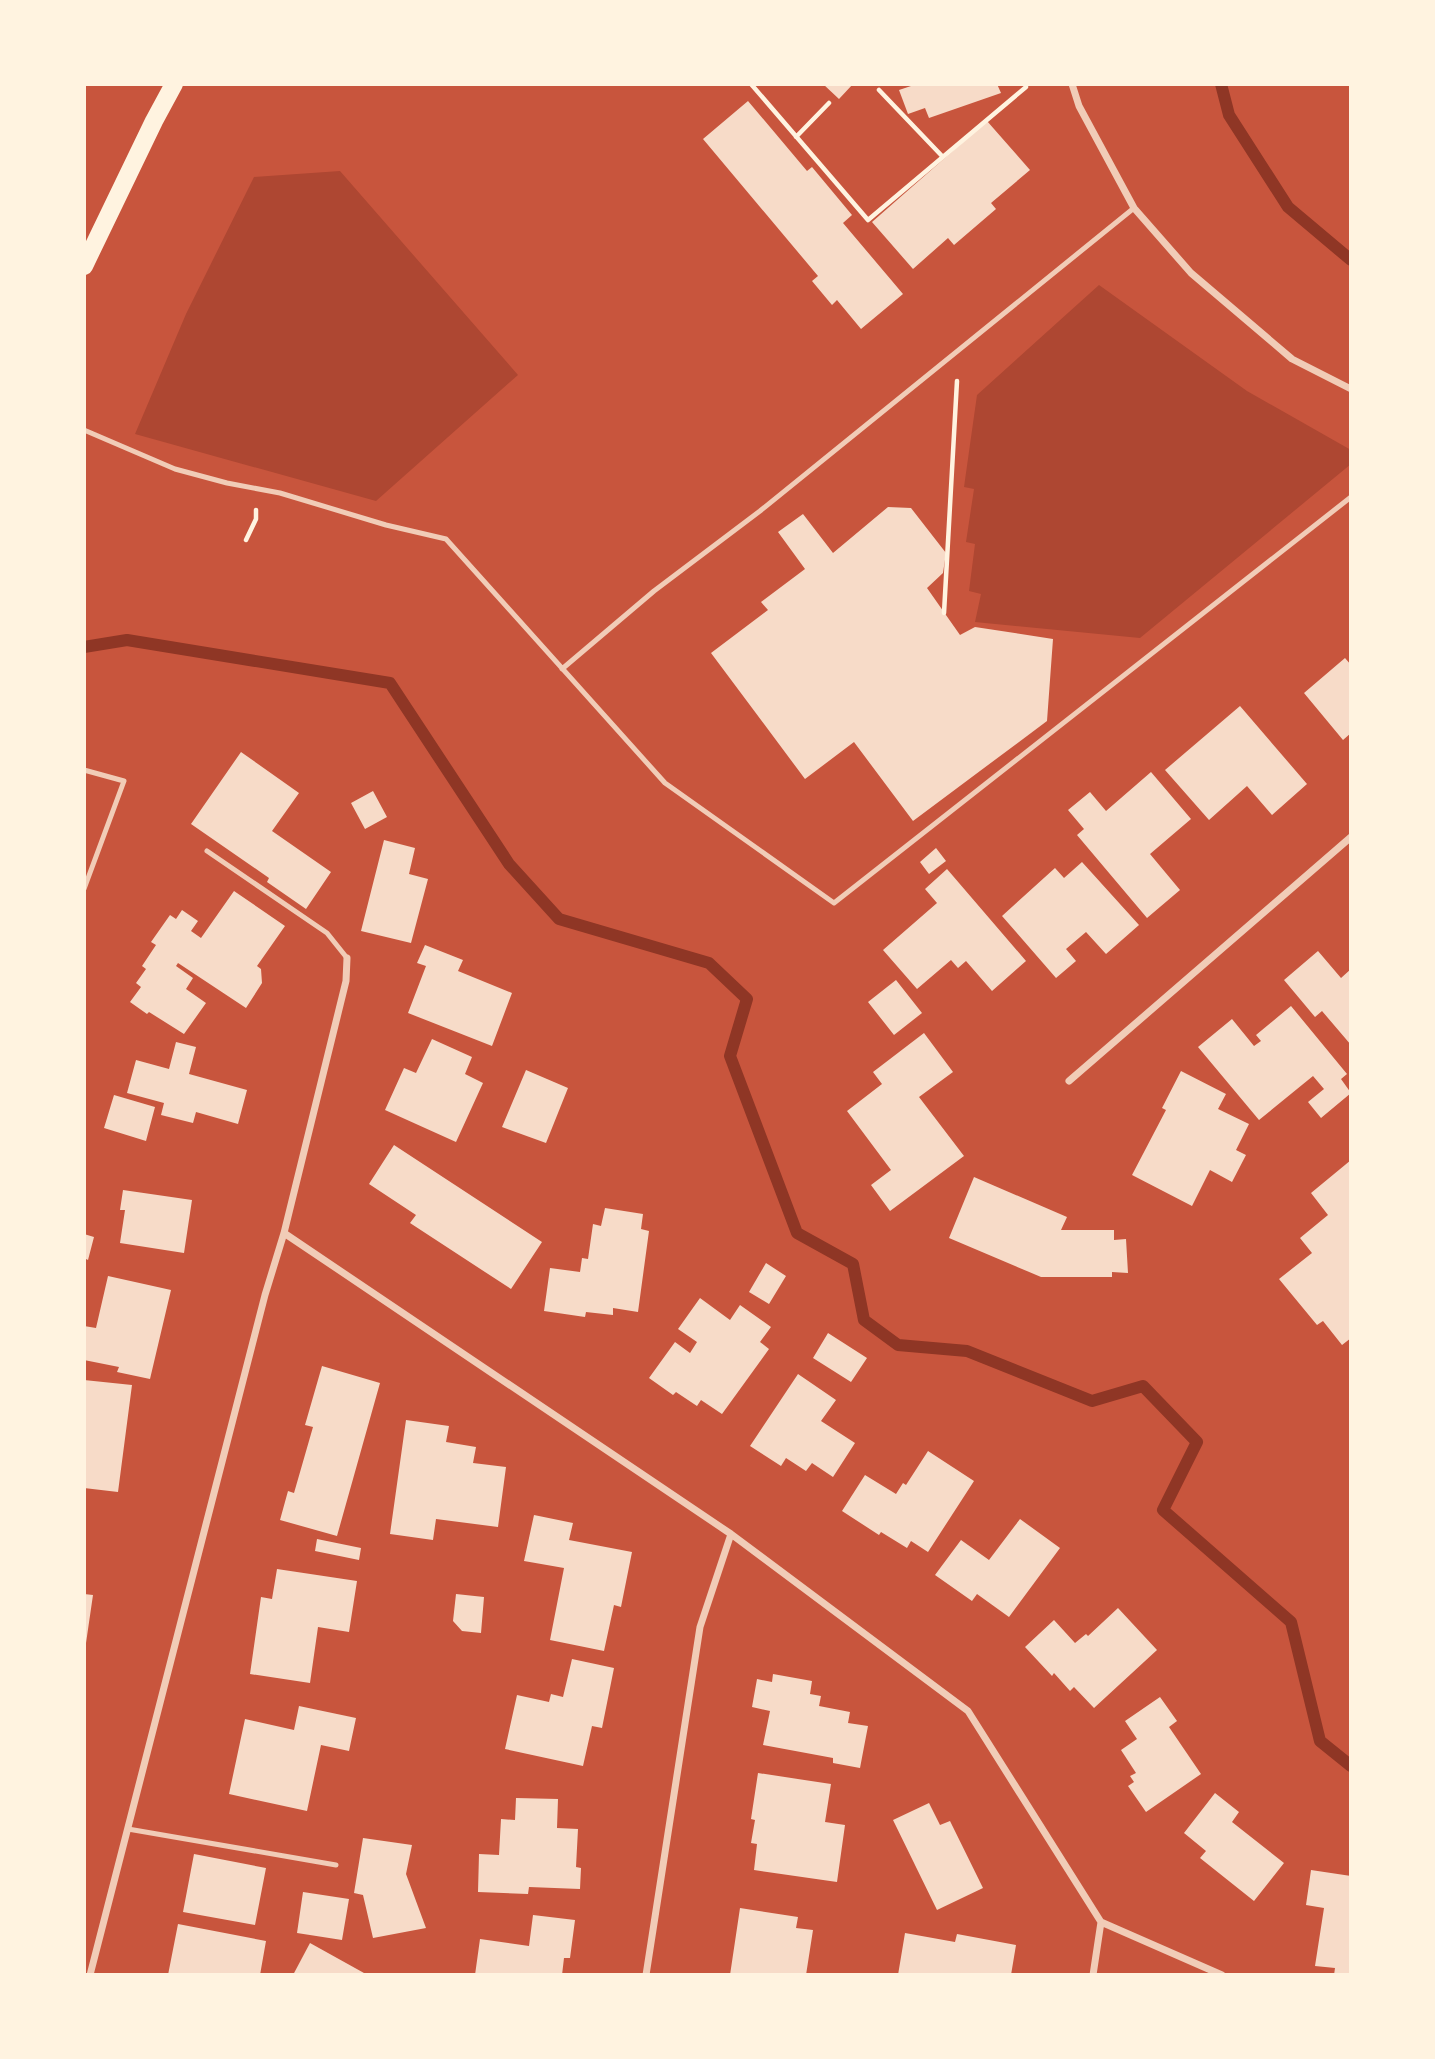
<svg xmlns="http://www.w3.org/2000/svg" width="1435" height="2059" font-family="'PT Serif',serif">
<style>
.green{fill:#ae4732}
.lines{fill:none;stroke-linecap:round;stroke-linejoin:round}
.stream{stroke:#8f3625;stroke-width:12}
.building{fill:#f7dbc8}
.path{stroke:#fff3e0;stroke-width:4.5}
.service{stroke:#f1ccb7;stroke-width:5}
.minor{stroke:#f1ccb7;stroke-width:7}
.primary{stroke:#fff3e0;stroke-width:18}
</style>
<rect width="100%" height="100%" fill="#c8553d"/>
<path class="green" d="M 340,171 L 518,375 L 376,501 L 135,434 L 186,314 L 254,177 Z
M 1099,285 L 1247,391 L 1351,450 L 1351,464 L 1140,638 L 975,622 L 981,594 L 969,591 L 975,544 L 966,542 L 974,489 L 964,487 L 977,395 Z"/>
<g class="lines">
<path class="stream" d="M 1221,84 L 1229,115 L 1288,207 L 1351,260
M 84,647 L 127,640 L 390,683 L 509,864 L 559,919 L 709,963 L 747,999 L 730,1056 L 797,1233 L 853,1264 L 864,1320 L 898,1345 L 967,1351 L 1092,1401 L 1143,1386 L 1197,1442 L 1163,1510 L 1291,1622 L 1320,1741 L 1351,1766"/>
</g>
<path class="building" d="M 823,84 L 853,84 L 839,99 Z
M 917,84 L 997,84 L 1001,93 L 929,118 L 925,108 L 908,114 L 899,90 Z
M 748,101 L 807,171 L 812,167 L 852,215 L 843,223 L 903,294 L 861,329 L 837,300 L 832,305 L 812,281 L 818,276 L 703,139 Z
M 987,121 L 1030,170 L 991,203 L 996,209 L 954,245 L 948,238 L 913,269 L 872,222 Z
M 888,507 L 911,508 L 946,553 L 943,573 L 927,588 L 960,635 L 975,627 L 1053,639 L 1047,721 L 913,821 L 854,742 L 805,779 L 711,653 L 768,610 L 761,602 L 805,569 L 778,532 L 803,514 L 833,553 Z
M 1345,658 L 1351,665 L 1351,733 L 1343,740 L 1304,693 Z
M 1240,706 L 1307,784 L 1272,815 L 1247,786 L 1209,820 L 1165,770 Z
M 241,752 L 299,793 L 272,831 L 331,872 L 306,909 L 267,882 L 269,878 L 191,824 Z
M 1151,772 L 1191,819 L 1150,854 L 1180,890 L 1147,918 L 1077,835 L 1084,829 L 1068,810 L 1090,792 L 1106,811 Z
M 373,791 L 387,817 L 365,829 L 351,803 Z
M 384,840 L 415,848 L 409,874 L 428,879 L 411,943 L 361,931 Z
M 936,848 L 946,861 L 929,874 L 920,862 Z
M 1082,862 L 1139,925 L 1106,954 L 1086,932 L 1066,949 L 1076,961 L 1056,978 L 1002,916 L 1055,868 L 1064,878 Z
M 947,869 L 1026,961 L 992,991 L 966,961 L 958,968 L 951,960 L 917,989 L 883,950 L 937,903 L 925,889 Z
M 234,891 L 285,926 L 257,966 L 261,969 L 262,983 L 246,1008 L 178,963 L 176,966 L 193,978 L 186,989 L 206,1003 L 184,1034 L 149,1012 L 147,1014 L 130,1002 L 141,987 L 136,983 L 146,969 L 142,966 L 156,945 L 151,942 L 170,915 L 176,919 L 182,910 L 198,921 L 191,931 L 201,938 Z
M 425,945 L 463,960 L 458,971 L 512,993 L 492,1046 L 408,1013 L 426,966 L 417,963 Z
M 1318,951 L 1341,978 L 1351,969 L 1351,1045 L 1322,1011 L 1315,1017 L 1284,980 Z
M 896,980 L 922,1013 L 894,1035 L 868,1002 Z
M 1291,1006 L 1347,1074 L 1341,1079 L 1351,1093 L 1321,1118 L 1308,1102 L 1324,1089 L 1313,1076 L 1259,1120 L 1198,1047 L 1232,1019 L 1254,1046 L 1261,1041 L 1256,1035 Z
M 924,1033 L 953,1072 L 919,1097 L 964,1156 L 890,1211 L 871,1185 L 891,1170 L 847,1111 L 882,1084 L 873,1072 Z
M 432,1039 L 472,1057 L 465,1074 L 483,1083 L 456,1142 L 385,1110 L 404,1068 L 416,1073 Z
M 176,1042 L 196,1047 L 189,1074 L 247,1090 L 238,1124 L 196,1112 L 193,1123 L 161,1115 L 164,1103 L 127,1093 L 136,1060 L 169,1069 Z
M 526,1070 L 568,1088 L 546,1143 L 502,1127 Z
M 1181,1071 L 1226,1094 L 1218,1109 L 1249,1124 L 1236,1150 L 1246,1155 L 1232,1182 L 1210,1170 L 1192,1206 L 1132,1175 L 1166,1110 L 1162,1108 Z
M 114,1095 L 155,1107 L 146,1141 L 104,1128 Z
M 394,1145 L 542,1242 L 511,1289 L 410,1223 L 416,1215 L 369,1184 Z
M 1351,1160 L 1351,1338 L 1342,1345 L 1323,1321 L 1317,1325 L 1279,1279 L 1312,1253 L 1300,1238 L 1328,1215 L 1311,1193 Z
M 974,1177 L 1067,1217 L 1061,1230 L 1114,1230 L 1114,1240 L 1126,1239 L 1128,1273 L 1112,1272 L 1112,1277 L 1041,1277 L 949,1238 Z
M 123,1190 L 192,1200 L 184,1253 L 120,1243 L 125,1210 L 120,1210 Z
M 605,1208 L 643,1214 L 641,1229 L 649,1231 L 638,1312 L 613,1308 L 613,1315 L 586,1312 L 585,1317 L 544,1311 L 550,1268 L 580,1272 L 582,1258 L 588,1259 L 593,1224 L 601,1226 Z
M 84,1234 L 94,1237 L 88,1260 L 84,1258 Z
M 766,1263 L 786,1276 L 769,1304 L 749,1292 Z
M 108,1276 L 171,1290 L 150,1379 L 117,1372 L 119,1367 L 84,1360 L 84,1326 L 96,1328 Z
M 700,1298 L 730,1320 L 740,1305 L 771,1327 L 760,1342 L 769,1349 L 722,1414 L 701,1400 L 697,1406 L 676,1392 L 673,1395 L 649,1378 L 675,1342 L 690,1353 L 697,1342 L 678,1329 Z
M 828,1333 L 867,1358 L 851,1382 L 813,1358 Z
M 322,1366 L 380,1383 L 337,1536 L 280,1520 L 288,1491 L 294,1493 L 313,1427 L 305,1425 Z
M 798,1374 L 836,1400 L 821,1421 L 855,1443 L 833,1477 L 812,1463 L 806,1471 L 786,1458 L 781,1466 L 750,1446 Z
M 84,1380 L 132,1385 L 118,1492 L 84,1488 Z
M 406,1420 L 449,1426 L 446,1442 L 476,1447 L 473,1463 L 506,1467 L 498,1527 L 436,1519 L 433,1540 L 390,1534 Z
M 928,1451 L 974,1481 L 928,1552 L 911,1541 L 907,1548 L 881,1532 L 879,1535 L 842,1511 L 865,1475 L 896,1494 L 903,1483 L 906,1485 Z
M 534,1515 L 573,1523 L 569,1540 L 632,1552 L 621,1607 L 614,1605 L 604,1651 L 550,1640 L 564,1568 L 524,1561 Z
M 1020,1519 L 1060,1548 L 1009,1617 L 977,1594 L 972,1601 L 935,1575 L 961,1540 L 989,1560 Z
M 317,1539 L 361,1548 L 359,1560 L 315,1551 Z
M 277,1569 L 357,1581 L 349,1632 L 318,1627 L 310,1683 L 250,1674 L 261,1597 L 272,1599 Z
M 84,1594 L 93,1595 L 86,1643 L 84,1643 Z
M 456,1594 L 484,1597 L 481,1633 L 462,1631 L 453,1621 Z
M 1118,1608 L 1157,1650 L 1094,1708 L 1074,1687 L 1070,1691 L 1054,1673 L 1052,1676 L 1025,1647 L 1054,1620 L 1075,1643 L 1086,1634 L 1088,1636 Z
M 572,1659 L 614,1668 L 602,1728 L 592,1726 L 583,1766 L 505,1749 L 517,1695 L 549,1702 L 551,1694 L 563,1697 Z
M 773,1674 L 812,1681 L 810,1694 L 821,1696 L 819,1706 L 850,1712 L 848,1723 L 868,1726 L 860,1768 L 833,1763 L 833,1758 L 763,1745 L 770,1711 L 752,1707 L 757,1679 L 772,1682 Z
M 1160,1697 L 1177,1721 L 1169,1727 L 1201,1774 L 1146,1812 L 1128,1786 L 1134,1782 L 1130,1776 L 1136,1773 L 1121,1750 L 1137,1739 L 1125,1721 Z
M 299,1706 L 356,1718 L 349,1751 L 321,1745 L 307,1811 L 229,1794 L 245,1719 L 294,1730 Z
M 758,1773 L 831,1784 L 825,1822 L 845,1825 L 837,1882 L 754,1870 L 757,1844 L 751,1843 L 755,1820 L 751,1819 Z
M 1215,1793 L 1239,1812 L 1232,1822 L 1284,1863 L 1254,1901 L 1200,1858 L 1206,1851 L 1184,1833 Z
M 516,1798 L 558,1799 L 557,1828 L 578,1829 L 576,1867 L 581,1868 L 580,1889 L 529,1887 L 528,1894 L 478,1892 L 479,1854 L 499,1855 L 501,1819 L 515,1820 Z
M 929,1803 L 940,1825 L 950,1821 L 983,1888 L 937,1910 L 893,1820 Z
M 363,1838 L 412,1845 L 406,1874 L 426,1928 L 373,1938 L 363,1895 L 354,1893 Z
M 194,1854 L 266,1868 L 255,1925 L 183,1912 Z
M 1311,1870 L 1351,1876 L 1351,1975 L 1334,1975 L 1335,1968 L 1315,1966 L 1324,1908 L 1306,1905 Z
M 303,1892 L 349,1899 L 342,1940 L 297,1933 Z
M 740,1908 L 798,1917 L 796,1928 L 813,1930 L 806,1975 L 730,1975 Z
M 533,1915 L 575,1920 L 570,1958 L 564,1958 L 562,1975 L 475,1975 L 480,1939 L 529,1946 Z
M 178,1924 L 266,1941 L 260,1975 L 168,1975 Z
M 905,1933 L 955,1942 L 957,1934 L 1016,1945 L 1011,1975 L 898,1975 Z
M 310,1943 L 364,1973 L 362,1975 L 293,1975 Z"/>
<g class="lines">
<path class="path" d="M 751,84 L 868,220 L 1026,87
M 879,90 L 942,156
M 796,137 L 829,103
M 246,540 L 256,519 L 256,510
M 944,613 L 957,381"/>
<path class="service" d="M 84,430 L 175,469 L 227,483 L 280,493 L 386,525 L 446,539 L 665,783 L 834,903 L 1351,497
M 562,669 L 654,591 L 760,511 L 1134,208
M 84,770 L 124,781 L 84,889
M 207,851 L 327,933 L 347,958
M 128,1829 L 336,1865"/>
<path class="minor" d="M 1072,84 L 1079,106 L 1134,208 L 1191,273 L 1292,359 L 1351,389
M 1069,1081 L 1351,837
M 284,1233 L 731,1534 L 968,1711 L 1101,1922 L 1222,1975
M 90,1975 L 265,1295 L 284,1233 L 346,981 L 347,958
M 646,1975 L 700,1627 L 731,1534
M 1093,1975 L 1101,1922"/>
<path class="primary" d="M 84,266 L 154,121 L 174,84"/>
</g>
<rect width="1435" height="2059" fill="none" stroke="#fff3e0" stroke-width="172"/>
</svg>
